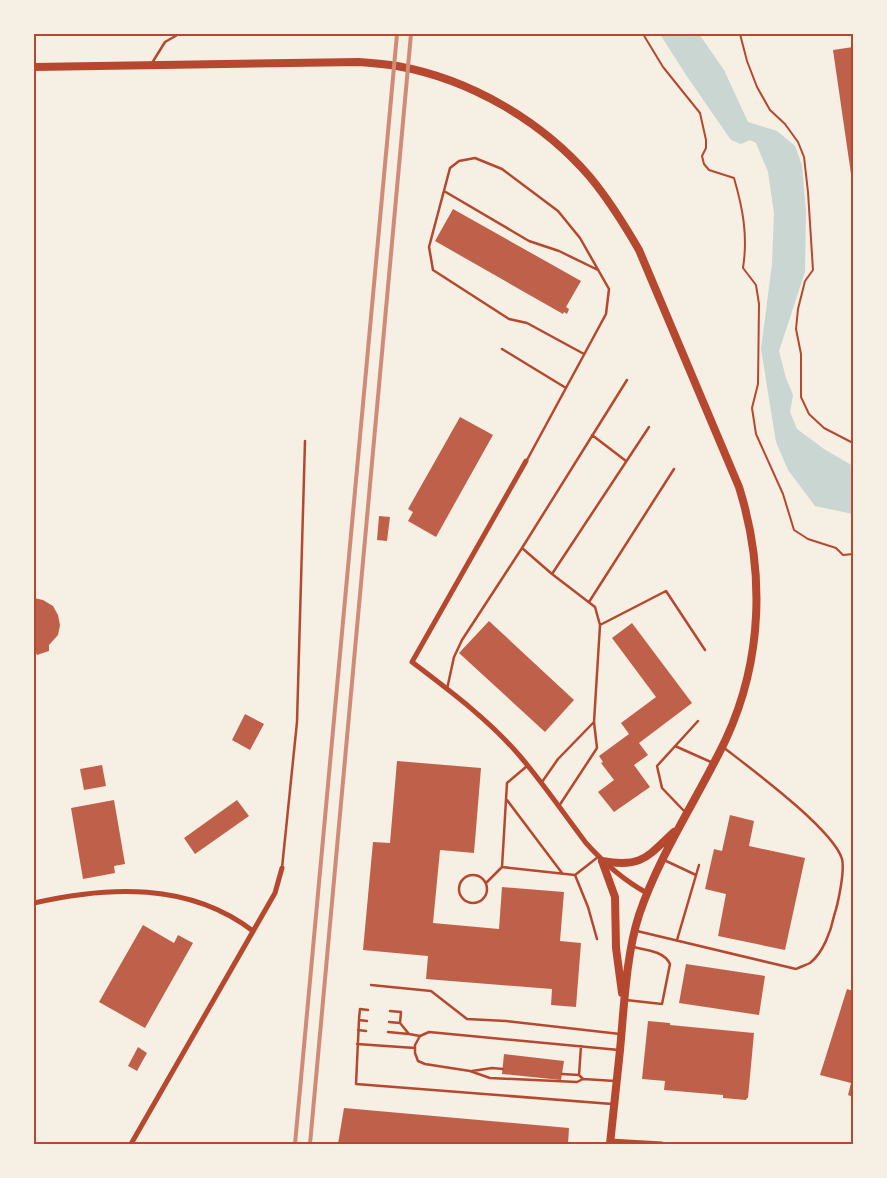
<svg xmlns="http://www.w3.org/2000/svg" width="887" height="1178" font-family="Arial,sans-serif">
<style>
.water{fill:#c9d6d2}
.building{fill:#bf614a}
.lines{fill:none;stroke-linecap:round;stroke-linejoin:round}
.path{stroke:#b5482f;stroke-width:2}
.service{stroke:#b5482f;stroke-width:2.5}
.minor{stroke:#b5482f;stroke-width:5}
.secondary{stroke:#b5482f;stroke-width:8}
.rail{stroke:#cf8b77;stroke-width:4}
.neatline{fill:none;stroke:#b5482f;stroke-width:2}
</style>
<rect width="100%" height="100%" fill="#f6efe4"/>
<path class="water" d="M 660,34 L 699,34 L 724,70 L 748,122 L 777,131 L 795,146 L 802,165 L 806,211 L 805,272 L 779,351 L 786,378 L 793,395 L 790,412 L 797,429 L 824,449 L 853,466 L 853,514 L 815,506 L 788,470 L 776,442 L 761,349 L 772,264 L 774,213 L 768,172 L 756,143 L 750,140 L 741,144 L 731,140 L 686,75 Z"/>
<path class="building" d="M 853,47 L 853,181 L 852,181 L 833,50 Z
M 453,209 L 581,281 L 566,307 L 569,309 L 567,314 L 564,312 L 563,314 L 435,241 Z
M 460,417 L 493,435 L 436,537 L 408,521 L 413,512 L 408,509 Z
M 379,516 L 390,517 L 387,541 L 377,540 Z
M 34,598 L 43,600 L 53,606 L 58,615 L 60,625 L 58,635 L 49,645 L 49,651 L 37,655 L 34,649 Z
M 489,621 L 574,700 L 545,732 L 459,653 Z
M 632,623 L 692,703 L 639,743 L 648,755 L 634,765 L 650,787 L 614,812 L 598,792 L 614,780 L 601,763 L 603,762 L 599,756 L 629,734 L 621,723 L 656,697 L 612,638 Z
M 245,714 L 264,724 L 250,750 L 232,740 Z
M 397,761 L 481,768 L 474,853 L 440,850 L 433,923 L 499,929 L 502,887 L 564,892 L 560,941 L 581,943 L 576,1007 L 551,1005 L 552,989 L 426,979 L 428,956 L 363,950 L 373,842 L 390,843 Z
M 102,765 L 106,786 L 84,790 L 80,769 Z
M 114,800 L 125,864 L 114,866 L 115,873 L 83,879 L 71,808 Z
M 237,800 L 249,816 L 195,854 L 184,838 Z
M 730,815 L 754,821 L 749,846 L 805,858 L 785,950 L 718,936 L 726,894 L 705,889 L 714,849 L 722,851 Z
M 143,925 L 174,943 L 178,935 L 193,943 L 145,1028 L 99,1002 Z
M 686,964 L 765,976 L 759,1015 L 679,1003 Z
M 847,989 L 853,991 L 853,1097 L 848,1095 L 851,1083 L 820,1075 Z
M 648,1021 L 670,1023 L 670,1025 L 754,1033 L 748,1098 L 747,1098 L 746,1100 L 723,1098 L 723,1095 L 664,1090 L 665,1081 L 642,1079 Z
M 138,1047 L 147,1053 L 137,1071 L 128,1066 Z
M 504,1054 L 564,1061 L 561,1080 L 502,1074 Z
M 344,1108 L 569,1128 L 568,1144 L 338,1144 Z"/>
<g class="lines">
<path class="path" d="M 643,34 L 663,67 L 700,113 L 706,140 L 706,148 L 702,156 L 704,164 L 709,170 L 734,178 C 743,209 748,236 743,268 L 756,285 L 759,304 L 758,384 L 752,408 L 756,434 L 783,494 L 794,530 L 808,539 L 836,548 L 843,555 L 853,554
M 740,34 L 747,61 L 757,87 L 770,110 L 785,124 L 798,142 L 804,157 L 808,192 L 813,270 L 805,281 L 798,309 L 796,329 L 801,354 L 801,397 L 809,414 L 824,428 L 853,443"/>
<path class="service" d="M 152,63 L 165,42 L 179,34
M 444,191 L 529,241 L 559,251 L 598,270
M 502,349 L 566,388
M 592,435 L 626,461
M 527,460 L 606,314 L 609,289 L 580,238 L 558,211 L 502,169 L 475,158 L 459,161 L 450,168 L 429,247 L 433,270 L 509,319 L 527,323 L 584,354
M 552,574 L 522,548 L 627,380
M 589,602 L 674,469
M 600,625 L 595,607 L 552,574 L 649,427
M 447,689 L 454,657 L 462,640 L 522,548
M 594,722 L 600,625 L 666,591 L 705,650
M 675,746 L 713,763
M 542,782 L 558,759 L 594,722 L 597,748 L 559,806
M 507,800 L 562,873
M 685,812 L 662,788 L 657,766 L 698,721
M 664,860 L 696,875
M 502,867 L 575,875 L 598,857
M 282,868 L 297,722 L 305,441
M 575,875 L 588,907 L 597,939
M459 889a14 14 0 1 1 28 0a14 14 0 1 1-28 0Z
M 486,883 L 502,867 L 507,783 L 527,766
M 637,931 L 796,969 C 800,967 806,965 810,963 C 823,953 831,931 834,916 C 838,904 845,871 842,859 C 833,829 750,768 723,747
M 677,940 L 699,865
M 371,985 L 431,991 L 467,1019 L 506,1021 L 620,1034
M 626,1000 L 662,1004 L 670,964 C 664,951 646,950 633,947
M 390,1011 L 401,1012 L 400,1023
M 359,1019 L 360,1009 L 368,1010
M 367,1021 L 359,1020 L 356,1084 L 612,1104
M 389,1022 L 400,1023 L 409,1034 L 420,1036
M 358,1030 L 366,1031
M 388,1032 L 409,1034
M 357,1044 L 415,1048
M 472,1071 L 492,1068 L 503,1069
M 562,1074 L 579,1075 L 583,1079
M 579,1075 L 581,1046
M 615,1081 L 583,1079 L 577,1082 L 490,1078 L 470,1071 L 425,1064 L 418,1061 L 415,1053 L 415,1045 L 420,1036 L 429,1032 L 619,1050"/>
<path class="minor" d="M 526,461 L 412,662 C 450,691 488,719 519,755 C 543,783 564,814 586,843 C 604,863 623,880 647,893
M 34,903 C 108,886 189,882 253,931
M 610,1141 L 662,1144
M 131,1144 L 275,893 L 282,868"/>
<path class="secondary" d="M 34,67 L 359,62 C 372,63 385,64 397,66 C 470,79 542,121 590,177 C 609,200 624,224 639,250 L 739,487 C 765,570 763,659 726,739 C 698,798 660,853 639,915 C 626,955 624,1008 620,1050 C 617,1081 613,1113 610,1144
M 602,861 L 615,897 L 616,948 L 622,993
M 602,861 C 642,868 647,857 674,832"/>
<path class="rail" d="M 295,1144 L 397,34
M 310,1144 L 411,34"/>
</g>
<rect width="887" height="1178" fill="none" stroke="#f6efe4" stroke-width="70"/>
<rect x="35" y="35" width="817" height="1108" class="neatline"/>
</svg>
